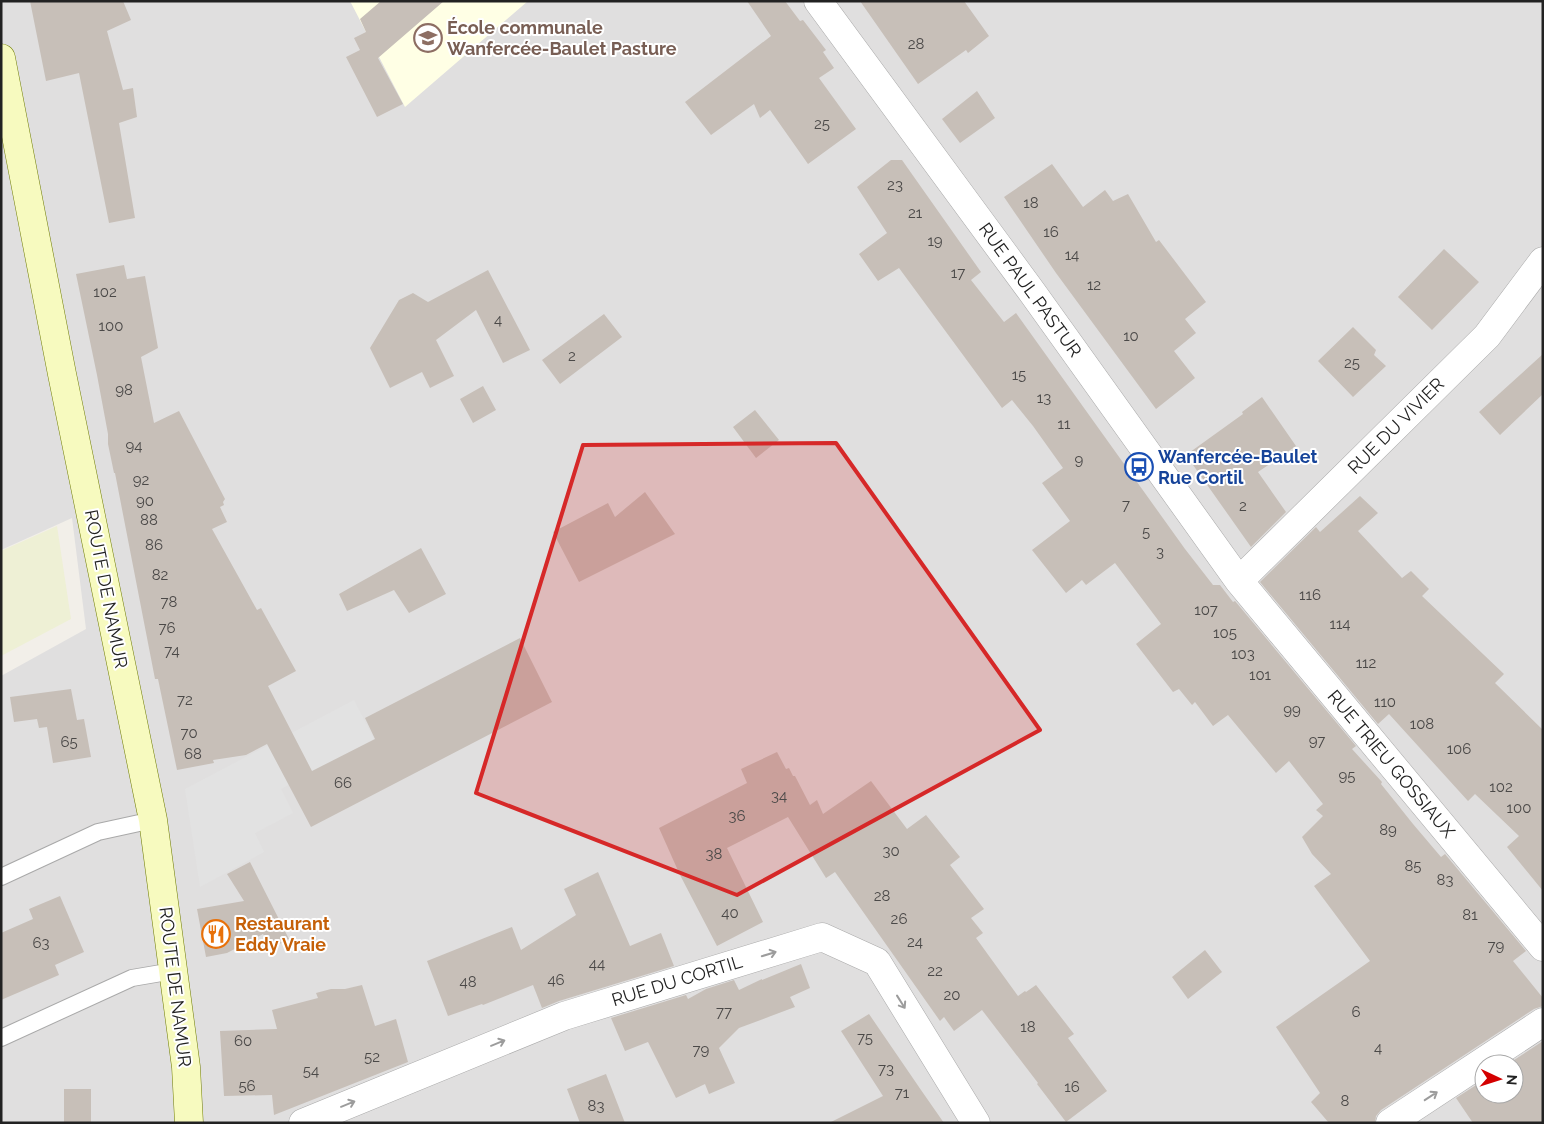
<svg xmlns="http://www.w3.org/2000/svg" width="1544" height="1124" font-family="Raleway,sans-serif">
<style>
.residential{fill:#e0dfdf;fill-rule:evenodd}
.education{fill:#ffffe5}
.farmland{fill:#eef0d5}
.parking{fill:#e2e2e2}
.building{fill:#c7bfb8}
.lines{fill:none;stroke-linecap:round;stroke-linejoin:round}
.lane-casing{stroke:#a9a9a9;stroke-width:18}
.street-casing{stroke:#a9a9a9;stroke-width:29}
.secondary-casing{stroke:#707d05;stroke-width:29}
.lane{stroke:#fff;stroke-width:16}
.street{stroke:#fff;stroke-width:28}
.secondary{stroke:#f7fabf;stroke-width:28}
.oneway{stroke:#9c9c9c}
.marked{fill:#d62828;fill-opacity:0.2;stroke:#d62828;stroke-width:4;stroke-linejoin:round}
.labels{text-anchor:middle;stroke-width:4;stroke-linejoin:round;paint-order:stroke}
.number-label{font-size:15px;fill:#4b4948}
.education-label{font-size:18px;font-weight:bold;fill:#785e54;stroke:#fff;text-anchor:start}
.street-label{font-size:18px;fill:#222;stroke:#fff}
.transit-label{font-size:18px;font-weight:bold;fill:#164399;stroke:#fff;text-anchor:start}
.food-label{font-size:18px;font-weight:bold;fill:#c56008;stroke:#fff;text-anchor:start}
</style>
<rect width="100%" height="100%" fill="#f2efe9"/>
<path class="residential" d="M 1,1 L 1543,1 L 1543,1123 L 1,1123 L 1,676 L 86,629 L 72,518 L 1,550 ZM 1484,1064 L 1514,1064 L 1514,1094 L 1484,1094 Z"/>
<path class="education" d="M 350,1 L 528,1 L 405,107 Z"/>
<path class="farmland" d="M 57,526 L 71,619 L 1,656 L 1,551 Z"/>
<path class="parking" d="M 354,700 L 374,739 L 281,789 L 293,813 L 255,833 L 264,852 L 200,887 L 185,789 Z"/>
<path class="building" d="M 30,1 L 123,1 L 131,20 L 107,31 L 123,90 L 133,88 L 137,117 L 119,123 L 135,218 L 109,223 L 79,73 L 46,81 Z
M 381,1 L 444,1 L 378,58 L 403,104 L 377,117 L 346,57 L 360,50 L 354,38 L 366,32 L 360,19 Z
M 747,1 L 785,1 L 800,21 L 803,20 L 826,50 L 823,52 L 834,68 L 819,78 L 856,129 L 808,164 L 770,110 L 760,118 L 754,104 L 711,135 L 685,102 L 771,36 Z
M 860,1 L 964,1 L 989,36 L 968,53 L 966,50 L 918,84 Z
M 977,91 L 995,118 L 960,143 L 942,119 Z
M 891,160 L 902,160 L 981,272 L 971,280 L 1004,322 L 1016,313 L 1185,549 L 1213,585 L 1220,585 L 1233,602 L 1235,601 L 1356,746 L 1352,749 L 1382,782 L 1381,784 L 1413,824 L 1441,857 L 1445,854 L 1526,951 L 1513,961 L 1543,998 L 1543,1006 L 1534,1009 L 1381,1110 L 1376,1116 L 1375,1123 L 1329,1123 L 1311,1102 L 1320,1093 L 1276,1027 L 1370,961 L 1314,886 L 1331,874 L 1312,854 L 1302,837 L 1323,816 L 1316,810 L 1323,804 L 1289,761 L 1276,773 L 1228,715 L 1213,726 L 1195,702 L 1192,705 L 1179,689 L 1173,692 L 1136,644 L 1161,624 L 1115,563 L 1086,585 L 1082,580 L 1066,593 L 1032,550 L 1070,521 L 1042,483 L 1063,468 L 1033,426 L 1012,400 L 1002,408 L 899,268 L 878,281 L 859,254 L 887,233 L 857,187 Z
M 1052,164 L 1083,207 L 1105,190 L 1113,201 L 1128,194 L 1156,242 L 1159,240 L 1206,302 L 1185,319 L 1196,333 L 1174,351 L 1195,378 L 1156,409 L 1056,273 L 1004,197 Z
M 1444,249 L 1479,282 L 1432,330 L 1398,297 Z
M 124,265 L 127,279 L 145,276 L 158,348 L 141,357 L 154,423 L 179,411 L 225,499 L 223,502 L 224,505 L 220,507 L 227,522 L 212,529 L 257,610 L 261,608 L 296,671 L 268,686 L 312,771 L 375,739 L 365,718 L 520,638 L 552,702 L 311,827 L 267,744 L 246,755 L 213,760 L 214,763 L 177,770 L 158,679 L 155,679 L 115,473 L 114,473 L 108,444 L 108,434 L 97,375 L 76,274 Z
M 488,270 L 530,350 L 503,363 L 476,310 L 436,340 L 454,376 L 430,388 L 422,372 L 390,388 L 370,348 L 399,300 L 413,293 L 428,302 Z
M 604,314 L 622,337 L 560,384 L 542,360 Z
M 1353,327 L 1376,350 L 1374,355 L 1386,366 L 1353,397 L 1318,361 Z
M 1543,354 L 1543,394 L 1500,435 L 1479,412 Z
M 483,386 L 496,410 L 473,423 L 460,399 Z
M 1262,397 L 1296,446 L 1258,472 L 1286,512 L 1251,547 L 1186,455 L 1243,414 L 1242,412 Z
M 755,410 L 779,440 L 756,458 L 733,427 Z
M 645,492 L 675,534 L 579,582 L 553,532 L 608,503 L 615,517 Z
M 1360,496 L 1378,513 L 1358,531 L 1402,578 L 1411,571 L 1429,589 L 1422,596 L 1504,674 L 1495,683 L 1543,730 L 1543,891 L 1507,847 L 1519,836 L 1475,794 L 1468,801 L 1389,714 L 1378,724 L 1260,582 L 1316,527 L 1320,532 Z
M 421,548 L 446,594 L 409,613 L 394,590 L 347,611 L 339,594 Z
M 71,689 L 77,720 L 84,719 L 91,757 L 53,763 L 47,727 L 39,728 L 37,719 L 14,722 L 10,697 Z
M 777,752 L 786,769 L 789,768 L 793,776 L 795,776 L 810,805 L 817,800 L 823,814 L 871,781 L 907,829 L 926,815 L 960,857 L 950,865 L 984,909 L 971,918 L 983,933 L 976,938 L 1018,996 L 1025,991 L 1026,992 L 1036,985 L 1074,1034 L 1068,1038 L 1107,1091 L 1066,1122 L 1037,1084 L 1038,1083 L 982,1010 L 954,1031 L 944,1017 L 940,1021 L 835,872 L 826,878 L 788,817 L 727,848 L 763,922 L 717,946 L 680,875 L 659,828 L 747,783 L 741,769 Z
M 250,862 L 289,939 L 272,948 L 263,934 L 227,953 L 206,957 L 197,909 L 244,901 L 227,874 Z
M 598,872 L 630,946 L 661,933 L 674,966 L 559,1001 L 542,1008 L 533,985 L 483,1005 L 482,1004 L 448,1016 L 427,961 L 512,927 L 521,950 L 576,915 L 564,889 Z
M 60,896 L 84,952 L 55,965 L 59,975 L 1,1000 L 1,933 L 33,919 L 29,909 Z
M 1205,950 L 1222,972 L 1188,999 L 1172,977 Z
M 801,964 L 810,988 L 790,997 L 795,1007 L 739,1028 L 719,1048 L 735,1083 L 709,1094 L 705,1084 L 676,1098 L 648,1042 L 625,1051 L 611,1018 L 686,995 L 688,999 L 706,989 L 734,980 L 739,990 L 762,979 L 762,980 Z
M 362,985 L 375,1026 L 396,1019 L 408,1062 L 274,1115 L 272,1095 L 224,1096 L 220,1031 L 277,1029 L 272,1010 L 318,998 L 316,993 L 331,989 L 345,989 Z
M 869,1014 L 921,1090 L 944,1123 L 829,1123 L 883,1096 L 841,1031 Z
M 1543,1041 L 1543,1123 L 1473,1123 L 1456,1098 L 1484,1080 L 1484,1094 L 1514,1094 L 1514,1064 L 1508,1064 Z
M 606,1074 L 625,1123 L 580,1123 L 567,1089 Z
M 64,1089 L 91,1089 L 91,1123 L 64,1123 Z"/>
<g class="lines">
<defs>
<path id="lane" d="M 1,877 L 98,832 L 153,820
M 1,1038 L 132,978 L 173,971"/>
<path id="street" d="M 818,1 L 1032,292 L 1239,581 L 1543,947
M 1239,581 L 1487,336 L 1543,261
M 303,1123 L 564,1016 L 822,937 L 877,962 L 976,1123
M 1390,1123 L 1543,1022"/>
<path id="secondary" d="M 1,58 L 62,374 L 153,820 L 186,1067 L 189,1123"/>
</defs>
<use href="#lane" class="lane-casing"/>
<use href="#street" class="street-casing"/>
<use href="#secondary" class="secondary-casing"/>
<use href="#lane" class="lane"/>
<use href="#street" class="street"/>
<use href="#secondary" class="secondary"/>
</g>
<defs><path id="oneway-shaft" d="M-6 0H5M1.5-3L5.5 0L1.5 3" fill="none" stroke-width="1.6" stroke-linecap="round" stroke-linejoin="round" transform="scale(1.25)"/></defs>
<g class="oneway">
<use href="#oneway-shaft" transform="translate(769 954) rotate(-17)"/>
<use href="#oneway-shaft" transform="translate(901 1002) rotate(58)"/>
<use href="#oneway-shaft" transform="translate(498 1043) rotate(-22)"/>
<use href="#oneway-shaft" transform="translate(1431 1096) rotate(-33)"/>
<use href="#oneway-shaft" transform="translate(348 1104) rotate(-22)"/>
</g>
<path class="marked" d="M 836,443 L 1040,730 L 737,895 L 476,793 L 583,445 Z"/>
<defs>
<symbol id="school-ring" viewBox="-11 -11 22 22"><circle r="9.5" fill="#fff" stroke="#8d6e63" stroke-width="1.5"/><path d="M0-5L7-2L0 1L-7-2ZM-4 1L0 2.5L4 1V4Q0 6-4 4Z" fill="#8d6e63"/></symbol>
<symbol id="bus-ring" viewBox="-11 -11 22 22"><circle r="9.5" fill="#fff" stroke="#1a4fb4" stroke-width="1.5"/><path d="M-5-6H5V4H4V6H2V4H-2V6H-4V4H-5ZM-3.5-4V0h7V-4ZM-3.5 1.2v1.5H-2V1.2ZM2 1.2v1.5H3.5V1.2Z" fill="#1a4fb4"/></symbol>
<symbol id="restaurant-ring" viewBox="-11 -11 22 22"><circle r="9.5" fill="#fff" stroke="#e8710a" stroke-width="1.5"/><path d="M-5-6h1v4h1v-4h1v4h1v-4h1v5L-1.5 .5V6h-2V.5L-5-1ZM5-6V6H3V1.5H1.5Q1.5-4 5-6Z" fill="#e8710a"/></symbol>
</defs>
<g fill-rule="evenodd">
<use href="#school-ring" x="412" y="22" width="32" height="32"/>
<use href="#bus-ring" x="1123" y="451" width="32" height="32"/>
<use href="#restaurant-ring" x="200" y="918" width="32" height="32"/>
</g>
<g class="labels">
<g class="number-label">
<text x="916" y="49">28</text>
<text x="822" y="129">25</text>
<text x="895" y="190">23</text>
<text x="1031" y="208">18</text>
<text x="915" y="218">21</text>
<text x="1051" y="237">16</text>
<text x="935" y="246">19</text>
<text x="1072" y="260">14</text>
<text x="958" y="278">17</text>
<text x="1094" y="290">12</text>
<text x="105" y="297">102</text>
<text x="498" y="325">4</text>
<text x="111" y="331">100</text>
<text x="1131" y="341">10</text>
<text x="572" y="361">2</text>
<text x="1352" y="368">25</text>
<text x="1019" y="380">15</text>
<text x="124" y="395">98</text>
<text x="1044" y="403">13</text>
<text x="1064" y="429">11</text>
<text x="134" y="451">94</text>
<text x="1079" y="465">9</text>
<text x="141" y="485">92</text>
<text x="145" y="506">90</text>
<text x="1126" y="510">7</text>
<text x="1243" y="511">2</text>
<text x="149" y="525">88</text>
<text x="1146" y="537">5</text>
<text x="154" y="550">86</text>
<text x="1160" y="557">3</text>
<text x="160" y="580">82</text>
<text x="1310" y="600">116</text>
<text x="169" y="607">78</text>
<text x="1206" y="615">107</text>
<text x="1340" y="629">114</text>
<text x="167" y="633">76</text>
<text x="1225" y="638">105</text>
<text x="172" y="656">74</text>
<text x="1243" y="659">103</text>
<text x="1366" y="668">112</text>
<text x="1260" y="680">101</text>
<text x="185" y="705">72</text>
<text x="1385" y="707">110</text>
<text x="1292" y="715">99</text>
<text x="1422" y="729">108</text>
<text x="189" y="738">70</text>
<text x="1317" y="746">97</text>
<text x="69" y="747">65</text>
<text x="1459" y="754">106</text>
<text x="193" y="759">68</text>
<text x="1347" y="781">95</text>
<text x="343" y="788">66</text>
<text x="1501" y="792">102</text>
<text x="779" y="801">34</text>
<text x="1519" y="813">100</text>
<text x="737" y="821">36</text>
<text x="1388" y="835">89</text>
<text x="891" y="856">30</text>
<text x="714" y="859">38</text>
<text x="1413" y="871">85</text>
<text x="1445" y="885">83</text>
<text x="882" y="901">28</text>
<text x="730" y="918">40</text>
<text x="1470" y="920">81</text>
<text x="899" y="924">26</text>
<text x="915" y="947">24</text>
<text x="41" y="948">63</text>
<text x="1496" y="951">79</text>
<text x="597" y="969">44</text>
<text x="935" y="976">22</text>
<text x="556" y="985">46</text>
<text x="468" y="987">48</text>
<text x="952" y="1000">20</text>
<text x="724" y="1017">77</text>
<text x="1356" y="1017">6</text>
<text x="1028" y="1032">18</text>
<text x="865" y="1043">75</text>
<text x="243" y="1046">60</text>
<text x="1378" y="1053">4</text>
<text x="701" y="1055">79</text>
<text x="372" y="1062">52</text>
<text x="886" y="1074">73</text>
<text x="311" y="1076">54</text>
<text x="247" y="1091">56</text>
<text x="1072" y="1092">16</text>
<text x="902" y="1098">71</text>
<text x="1345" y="1106">8</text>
<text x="596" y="1111">83</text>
</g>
<g class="education-label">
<text x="447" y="34">École communale<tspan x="447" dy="21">Wanfercée-Baulet Pasture</tspan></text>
</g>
<g class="street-label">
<text transform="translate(1030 290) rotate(54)" y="6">RUE PAUL PASTUR</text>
<text transform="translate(1396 426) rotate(-45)" y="6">RUE DU VIVIER</text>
<text transform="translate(106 589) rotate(79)" y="6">ROUTE DE NAMUR</text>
<text transform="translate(1391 764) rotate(50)" y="6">RUE TRIEU GOSSIAUX</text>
<text transform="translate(677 981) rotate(-17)" y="6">RUE DU CORTIL</text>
<text transform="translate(175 987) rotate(83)" y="6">ROUTE DE NAMUR</text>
</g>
<g class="transit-label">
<text x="1158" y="463">Wanfercée-Baulet<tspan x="1158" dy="21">Rue Cortil</tspan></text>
</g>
<g class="food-label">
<text x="235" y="930">Restaurant<tspan x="235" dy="21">Eddy Vraie</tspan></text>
</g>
</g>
<rect width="1544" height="1124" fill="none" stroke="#222222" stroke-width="5"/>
<g transform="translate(1499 1079) rotate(94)"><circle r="24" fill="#ffffff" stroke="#a7a7a7"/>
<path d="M0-4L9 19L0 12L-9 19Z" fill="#d40000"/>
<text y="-8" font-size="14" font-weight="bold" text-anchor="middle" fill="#222222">N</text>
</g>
</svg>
